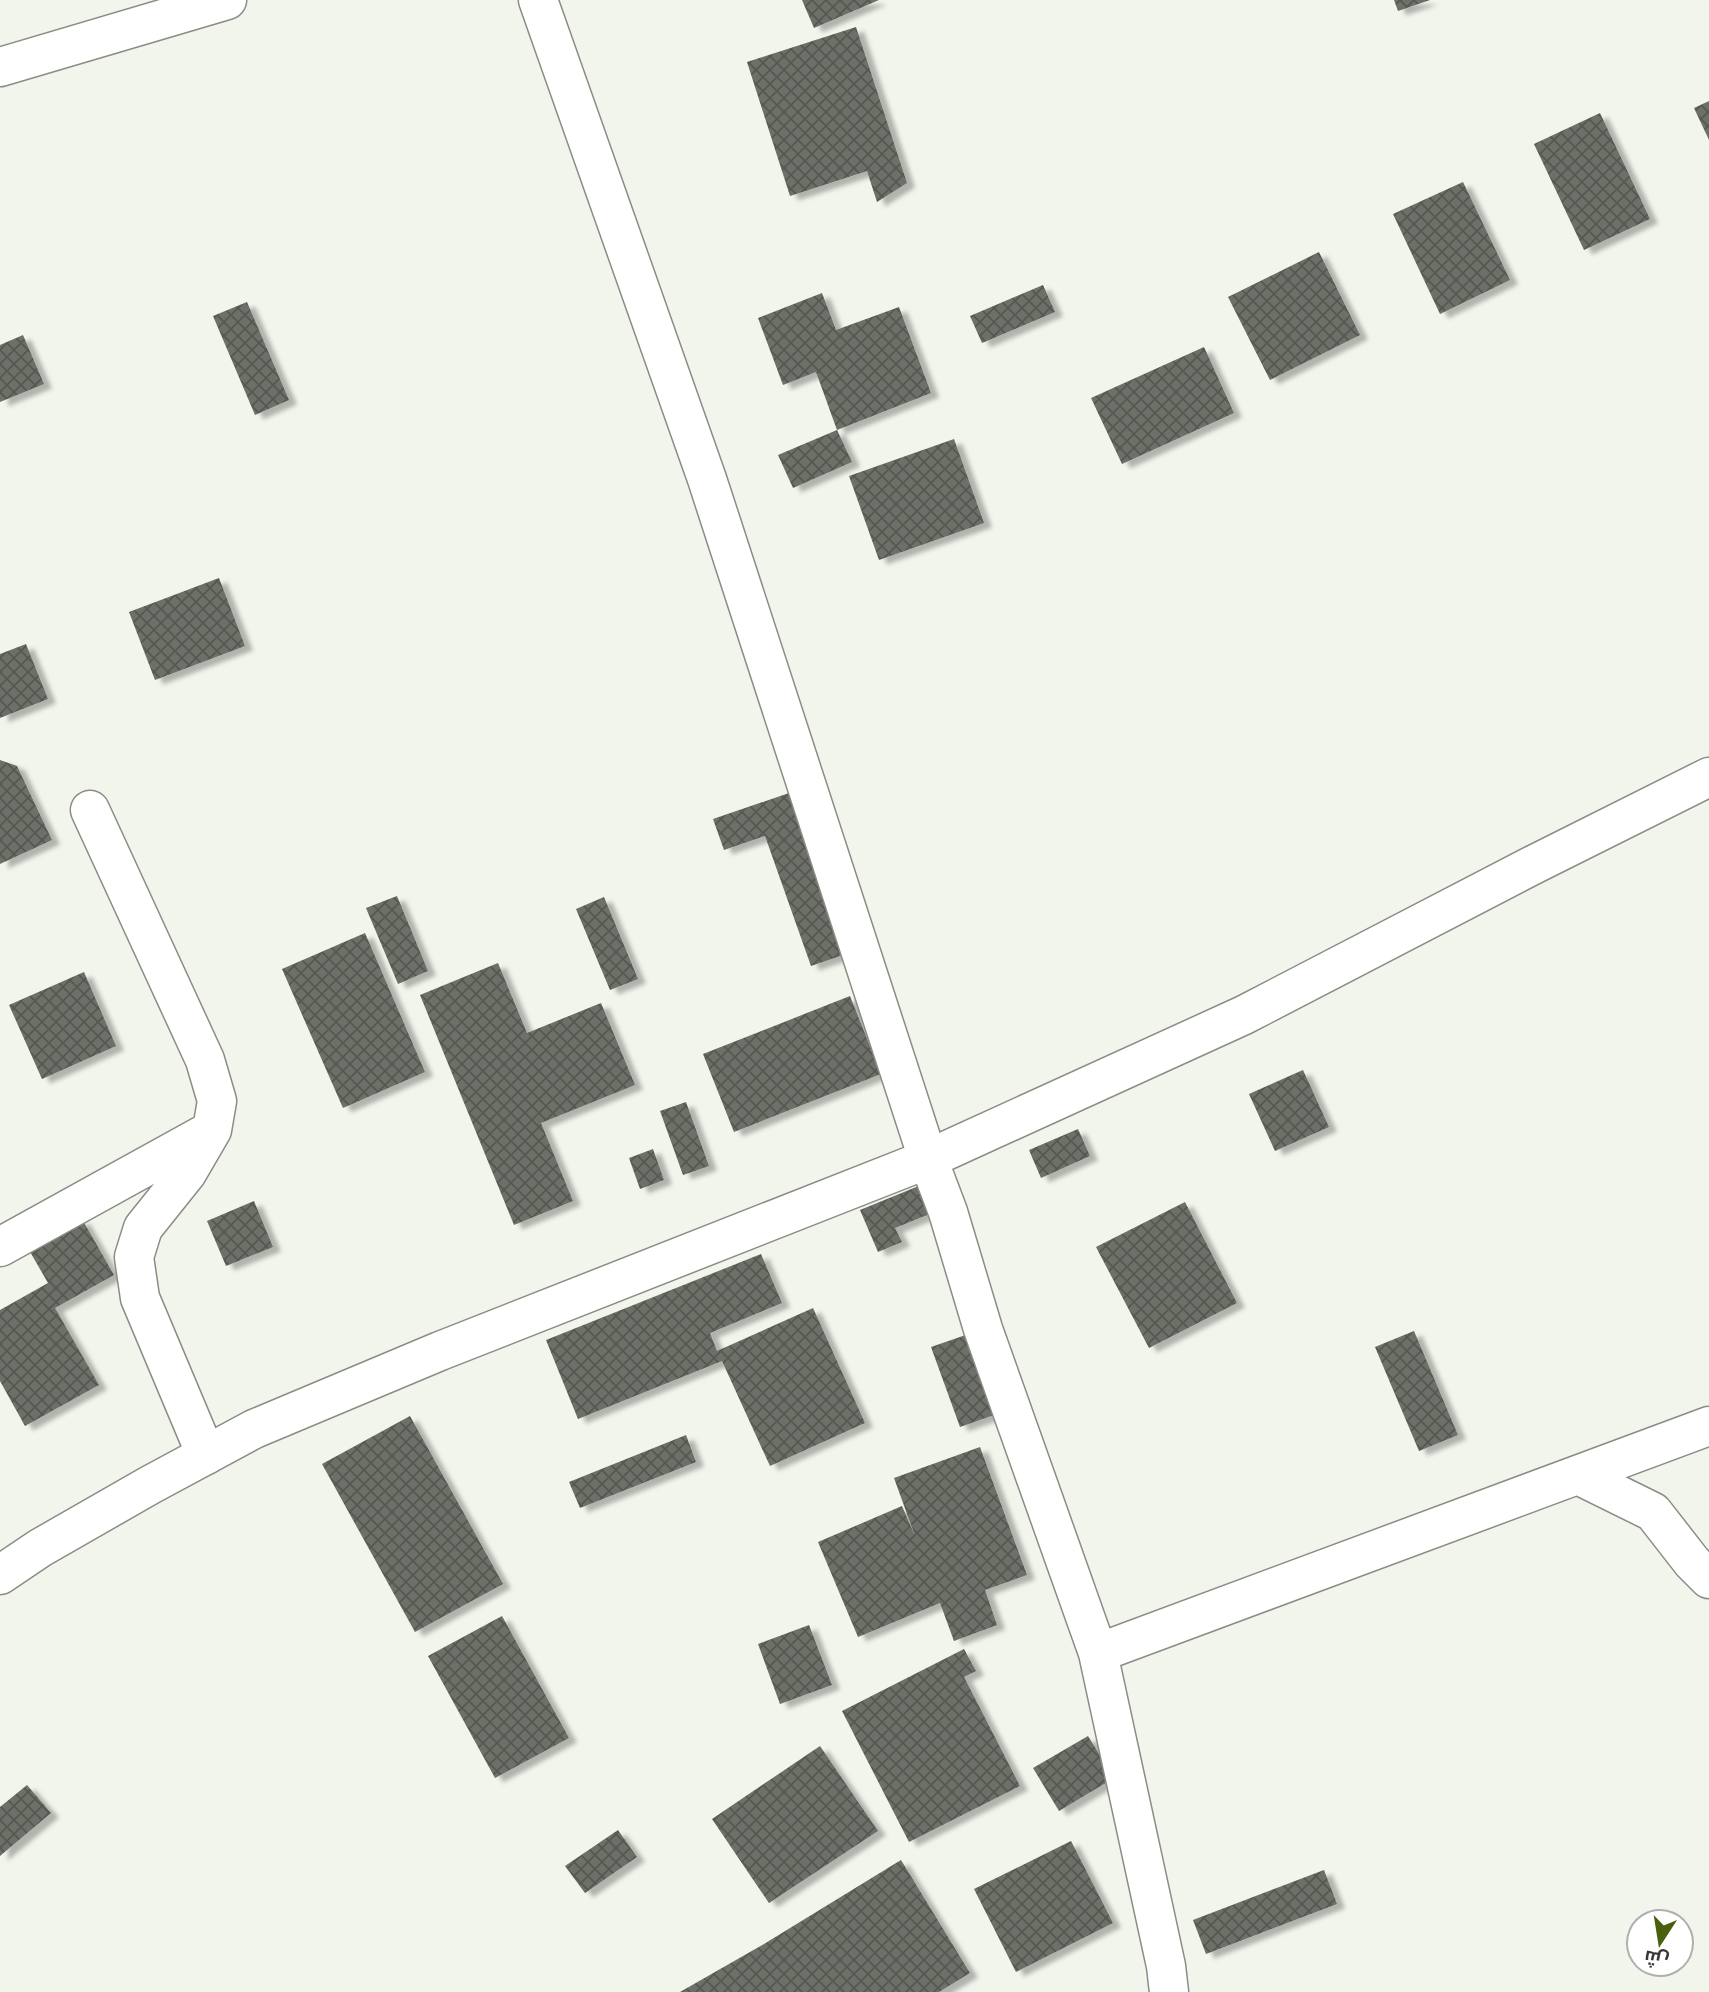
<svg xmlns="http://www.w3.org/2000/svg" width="1709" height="1992" font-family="'Roboto Condensed',Cairo,sans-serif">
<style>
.building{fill:url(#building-cross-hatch);filter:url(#shadow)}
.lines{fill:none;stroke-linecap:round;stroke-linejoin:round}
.minor-casing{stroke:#8a8d85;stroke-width:41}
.tertiary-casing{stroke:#8a8d85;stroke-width:41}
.minor{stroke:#fff;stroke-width:38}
.tertiary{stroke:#fff;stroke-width:38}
</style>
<defs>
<pattern id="building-cross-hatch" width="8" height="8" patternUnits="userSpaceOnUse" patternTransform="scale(1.75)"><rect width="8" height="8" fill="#6c6f67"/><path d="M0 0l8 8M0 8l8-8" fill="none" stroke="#555851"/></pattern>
<filter id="shadow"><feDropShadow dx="8" dy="4.5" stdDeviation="2" flood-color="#0004"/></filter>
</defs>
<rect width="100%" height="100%" fill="#f1f5ec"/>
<path class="building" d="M 802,0 L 879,0 L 814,28 Z
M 1394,0 L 1430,0 L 1398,11 Z
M 856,27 L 907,183 L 877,202 L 867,171 L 790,196 L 747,62 Z
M 1709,101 L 1709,140 L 1694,108 Z
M 1600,113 L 1650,219 L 1584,250 L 1534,144 Z
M 1463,182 L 1510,280 L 1440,314 L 1393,214 Z
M 1319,252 L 1360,335 L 1270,380 L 1228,297 Z
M 1043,285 L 1055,312 L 982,343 L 970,316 Z
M 822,293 L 836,330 L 899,307 L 931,393 L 837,430 L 816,372 L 783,385 L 758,318 Z
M 247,302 L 289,400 L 255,415 L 213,316 Z
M 23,335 L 44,384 L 0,402 L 0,345 Z
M 1204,347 L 1234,413 L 1122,464 L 1091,398 Z
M 837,430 L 852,462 L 793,488 L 778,455 Z
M 954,439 L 984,523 L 879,560 L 849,476 Z
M 219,578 L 245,646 L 155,680 L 129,612 Z
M 26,644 L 48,699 L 0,718 L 0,654 Z
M 0,760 L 17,766 L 52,840 L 0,864 Z
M 792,792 L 849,953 L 811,966 L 765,836 L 724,850 L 713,819 Z
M 397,896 L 428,971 L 398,984 L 366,908 Z
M 604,897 L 638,979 L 610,990 L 576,909 Z
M 365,933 L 425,1072 L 343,1108 L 282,969 Z
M 498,963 L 527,1033 L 601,1003 L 635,1085 L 541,1123 L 573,1201 L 514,1225 L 420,995 Z
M 84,972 L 116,1046 L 42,1079 L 9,1005 Z
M 850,996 L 881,1074 L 734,1132 L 703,1054 Z
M 1303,1070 L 1329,1127 L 1275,1151 L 1249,1094 Z
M 686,1102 L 709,1166 L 683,1175 L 660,1111 Z
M 1078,1129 L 1090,1156 L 1041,1178 L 1029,1150 Z
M 653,1149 L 664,1180 L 640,1189 L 629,1158 Z
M 926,1183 L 937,1211 L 895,1228 L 902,1242 L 878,1252 L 860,1210 Z
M 254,1201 L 273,1247 L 226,1266 L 207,1221 Z
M 1185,1202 L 1237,1303 L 1149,1348 L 1096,1247 Z
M 82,1219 L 114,1275 L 55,1308 L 99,1385 L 25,1426 L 0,1381 L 0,1310 L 48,1283 L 29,1250 Z
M 761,1254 L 782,1303 L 710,1333 L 717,1351 L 813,1308 L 865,1423 L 770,1466 L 722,1361 L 578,1419 L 546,1340 Z
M 983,1329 L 1011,1409 L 960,1427 L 931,1347 Z
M 1414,1331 L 1458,1435 L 1419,1451 L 1375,1347 Z
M 410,1416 L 503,1584 L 415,1632 L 322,1464 Z
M 686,1435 L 696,1462 L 580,1508 L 569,1482 Z
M 980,1447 L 1027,1575 L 985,1590 L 997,1625 L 954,1641 L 940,1603 L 858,1637 L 818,1542 L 902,1506 L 915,1536 L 894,1478 Z
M 502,1616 L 569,1738 L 495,1778 L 428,1656 Z
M 809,1625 L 832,1685 L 780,1704 L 758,1644 Z
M 964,1649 L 976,1671 L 964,1677 L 1020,1786 L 909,1842 L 842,1711 Z
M 1088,1736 L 1114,1778 L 1059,1811 L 1033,1768 Z
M 820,1746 L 878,1831 L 769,1903 L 712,1819 Z
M 27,1785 L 51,1813 L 0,1856 L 0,1807 Z
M 618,1830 L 637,1857 L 585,1893 L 565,1866 Z
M 1071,1841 L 1113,1923 L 1016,1972 L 974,1889 Z
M 901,1860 L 970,1973 L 939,1992 L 680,1992 L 764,1944 Z
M 1324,1870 L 1337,1904 L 1206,1954 L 1193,1920 Z"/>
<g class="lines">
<defs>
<path id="minor" d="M 538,0 L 707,479 L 928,1159 L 948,1212 L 983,1329 L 1098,1653 L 1166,1966 L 1169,1992
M 0,67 L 227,0
M 90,810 L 205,1060 L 217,1101 L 212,1130 L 187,1173 L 143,1228 L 134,1257 L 140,1298 L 206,1455
M 0,1247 L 212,1130
M 1578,1475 L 1653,1512 L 1692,1562 L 1709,1579
M 1098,1653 L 1709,1426"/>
<path id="tertiary" d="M 0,1575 L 40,1548 L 150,1485 L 254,1429 L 440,1351 L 928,1159 L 1244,1015 L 1535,864 L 1709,777"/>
</defs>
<use href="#minor" class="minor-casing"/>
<use href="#tertiary" class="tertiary-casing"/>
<use href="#minor" class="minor"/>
<use href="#tertiary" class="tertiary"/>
</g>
<g transform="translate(1660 1943) rotate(192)"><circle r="33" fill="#ffffff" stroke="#afb0ae" stroke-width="2"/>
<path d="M0-5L12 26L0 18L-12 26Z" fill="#49600c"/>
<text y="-10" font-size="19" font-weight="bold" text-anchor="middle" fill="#383935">ش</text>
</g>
</svg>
